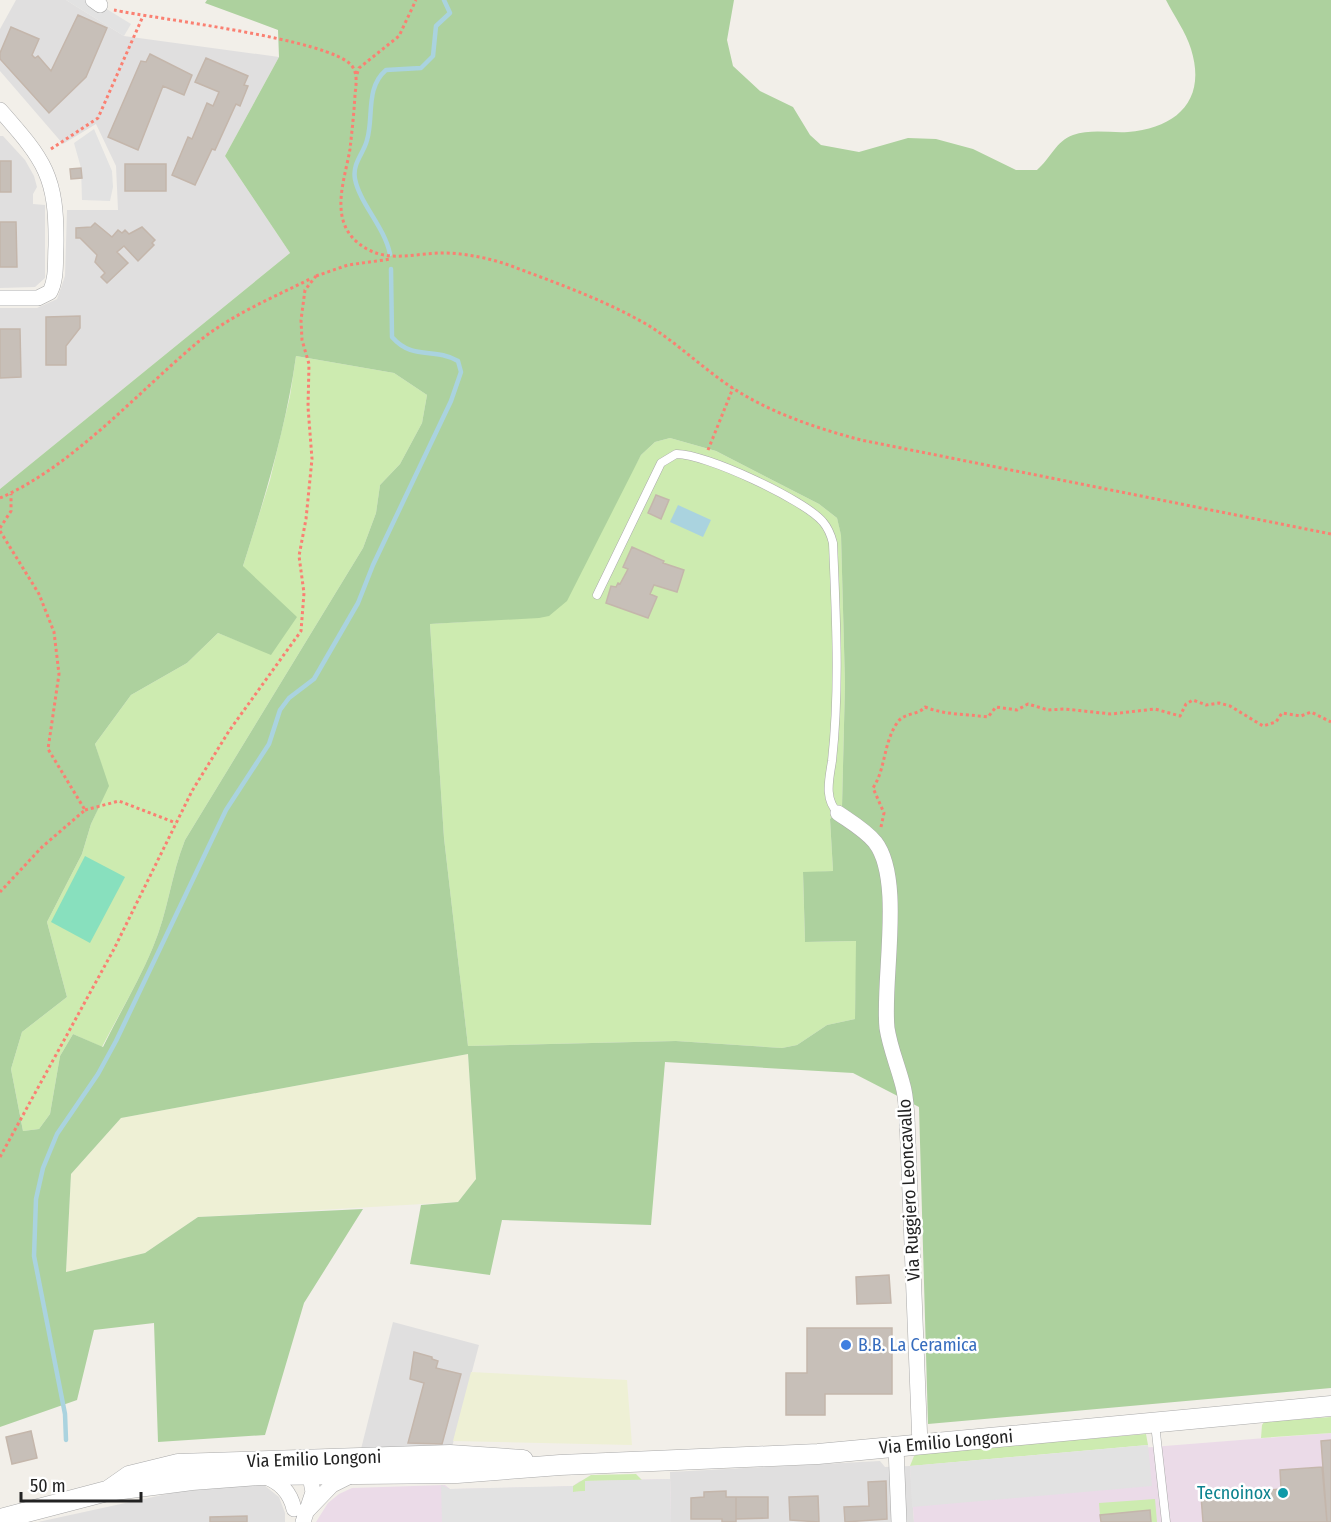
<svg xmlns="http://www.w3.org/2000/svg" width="1331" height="1522" font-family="'Fira Sans Condensed',sans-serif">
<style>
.residential{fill:#e0dfdf}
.industrial{fill:#ebdbe8}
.farmland{fill:#eef0d5}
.grass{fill:#cdebb0}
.forest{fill:#add19e;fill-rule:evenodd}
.pitch{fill:#88e0be}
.parking{fill:#e2e2e2}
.water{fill:#aad3df}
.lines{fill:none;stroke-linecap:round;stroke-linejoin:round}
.stream{stroke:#aad3df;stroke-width:4.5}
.building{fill:#c7bfb8;stroke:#c4b6ab;stroke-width:1.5}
.service-casing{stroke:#a9a9a9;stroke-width:9}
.minor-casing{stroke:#a9a9a9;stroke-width:16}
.tertiary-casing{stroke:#a9a9a9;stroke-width:21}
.path{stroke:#fa8072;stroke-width:3;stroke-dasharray:3 3;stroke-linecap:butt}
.service{stroke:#fff;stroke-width:8}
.minor{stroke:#fff;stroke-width:15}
.tertiary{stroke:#fff;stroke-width:20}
.shop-dot{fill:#3f7fe0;stroke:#fff;stroke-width:2}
.culture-dot{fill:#0f9aa8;stroke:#fff;stroke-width:2}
.labels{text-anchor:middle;stroke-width:5;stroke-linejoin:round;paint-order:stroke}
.street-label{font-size:18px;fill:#222;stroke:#fff}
.shop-label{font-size:18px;fill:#366cbe;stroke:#fff;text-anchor:start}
.culture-label{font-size:18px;fill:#0d838f;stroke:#fff;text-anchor:end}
</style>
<rect width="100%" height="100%" fill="#f2efe9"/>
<path class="residential" d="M 16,0 L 66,0 L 124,36 L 279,57 L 225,156 L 290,253 L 0,489 L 0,308 L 37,308 L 57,299 L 65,276 L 67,210 L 118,210 L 116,166 L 96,124 L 63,144 L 0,71 L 0,29 Z
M 0,136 L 3,136 L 25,160 L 34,176 L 37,187 L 33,194 L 33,204 L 45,205 L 45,278 L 35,287 L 0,288 Z
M 393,1322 L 479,1345 L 452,1447 L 361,1449 Z
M 880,1461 L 885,1467 L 910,1466 L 914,1522 L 671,1522 L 670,1472 Z
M 251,1485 L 264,1485 L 279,1497 L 285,1513 L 285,1522 L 38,1522 L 176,1492 Z"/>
<path class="industrial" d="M 1331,1433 L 1331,1522 L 914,1522 L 910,1466 Z
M 670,1479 L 671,1522 L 316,1522 L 328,1503 L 339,1494 L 352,1488 L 445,1485 L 450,1489 L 550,1487 L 573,1486 L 580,1481 Z"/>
<path class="farmland" d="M 468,1054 L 476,1179 L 458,1202 L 198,1217 L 145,1253 L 66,1272 L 71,1174 L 121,1118 Z
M 471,1372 L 627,1380 L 632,1445 L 453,1441 Z"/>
<path class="grass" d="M 296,356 L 394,373 L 427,395 L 422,423 L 400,464 L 380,485 L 376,513 L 363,548 L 185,840 C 171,875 168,912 153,947 C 139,981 119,1014 102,1047 L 73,1034 L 60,1056 L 50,1114 L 39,1129 L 23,1131 L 11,1069 L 22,1032 L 67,997 L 47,922 L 82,854 L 91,824 L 108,786 L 95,744 L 131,695 L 187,663 L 218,633 L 271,654 L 243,566 L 270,480 L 290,396 Z
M 670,438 L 716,451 L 819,504 L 837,518 L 841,534 L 845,684 L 842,807 L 830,819 L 833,871 L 803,873 L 805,942 L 857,941 L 855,1019 L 827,1025 L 797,1045 L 782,1048 L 676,1041 L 468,1046 L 444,838 L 430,624 L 479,621 L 623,487 L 641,455 L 655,442 Z
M 1331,1417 L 1331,1433 L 1261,1438 L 1262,1425 L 1264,1422 Z
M 1146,1434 L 1148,1445 L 910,1466 L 914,1456 L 920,1453 Z
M 636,1474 L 642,1480 L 586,1481 L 586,1491 L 573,1492 L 573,1486 L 591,1475 Z
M 1155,1499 L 1157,1522 L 1151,1522 L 1150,1510 L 1100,1515 L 1099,1503 Z"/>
<path class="forest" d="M 207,0 L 734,0 L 727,40 L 733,66 L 760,91 L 793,107 L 810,135 L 821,145 L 859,152 L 908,138 L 936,139 L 973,149 L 1016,170 L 1037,170 C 1050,159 1056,141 1073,135 C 1090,129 1110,133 1128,132 C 1177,128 1207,100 1191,49 C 1186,32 1174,16 1166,0 L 1331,0 L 1331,1388 L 928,1424 L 919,1107 L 853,1073 L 665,1062 L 651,1225 L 502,1220 L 490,1275 L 410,1264 L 421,1205 L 458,1202 L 476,1179 L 468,1054 L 121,1118 L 71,1174 L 66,1272 L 145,1253 L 198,1217 L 363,1209 L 304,1303 L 265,1435 L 158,1442 L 154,1323 L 94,1330 L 77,1400 L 0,1427 L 0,489 L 290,253 L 225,156 L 279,57 L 278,30 L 205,3 ZM 296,356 L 394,373 L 427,395 L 422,423 L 400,464 L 380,485 L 376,513 L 363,548 L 185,840 C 171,875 168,912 153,947 C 139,981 119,1014 103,1047 L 73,1034 L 60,1056 L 50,1114 L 39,1129 L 23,1131 L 11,1069 L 22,1032 L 67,997 L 47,922 L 82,854 L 91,824 L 109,786 L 95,744 L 131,695 L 187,663 L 218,633 L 271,655 L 297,617 L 243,566 C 265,497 286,428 296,356 ZM 670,438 L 716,451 L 819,504 L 837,518 L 841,535 L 845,684 L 842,807 L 830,819 L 833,871 L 803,872 L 805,942 L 856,941 L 855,1019 L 827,1025 L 797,1045 L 782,1048 L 676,1041 L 468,1046 L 444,838 L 430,624 L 539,618 L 549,616 L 567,601 L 641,455 L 655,442 Z"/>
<path class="pitch" d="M 85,856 L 125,877 L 90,943 L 51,922 Z"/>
<path class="parking" d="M 66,0 L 92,0 L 131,24 L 124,36 Z
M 94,129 L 112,171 L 113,187 L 110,201 L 82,200 L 81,168 L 74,143 Z
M 1148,1445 L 1152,1486 L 912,1507 L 910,1466 Z
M 670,1479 L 671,1522 L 442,1522 L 441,1485 L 450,1489 L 573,1486 L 573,1492 L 585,1491 L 585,1481 Z"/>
<path class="water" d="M 678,505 L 711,520 L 703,537 L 670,522 Z"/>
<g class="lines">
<path class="stream" d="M 390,254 C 384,226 360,204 355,179 C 352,163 364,153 367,140 C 374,117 365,88 386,70 L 421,68 L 433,56 L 436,26 L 450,13 L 444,0
M 66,1440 L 65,1414 L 34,1256 L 36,1199 L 43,1168 L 57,1134 L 98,1074 L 116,1041 L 226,810 L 269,744 L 280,710 L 289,698 L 314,679 L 358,603 L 373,565 L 451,401 L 461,372 L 458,361 C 434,347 413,361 392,337 L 391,269"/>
</g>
<path class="building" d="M 78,15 L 107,28 L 86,77 L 49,113 L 0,59 L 0,53 L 11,27 L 39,39 L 32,55 L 35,58 L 38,56 L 51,71 Z
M 150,54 L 192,75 L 184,95 L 163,86 L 138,150 L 108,137 L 141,61 L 146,62 Z
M 206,58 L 248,76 L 244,85 L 248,86 L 240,106 L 236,104 L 215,150 L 212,149 L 195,185 L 172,175 L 188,137 L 192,139 L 207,103 L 213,106 L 219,92 L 195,82 Z
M 0,161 L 11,161 L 11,192 L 0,192 Z
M 125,164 L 166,164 L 166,191 L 125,191 Z
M 81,168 L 82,178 L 71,179 L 70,169 Z
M 0,222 L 16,222 L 17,267 L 0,267 Z
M 95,223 L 112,237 L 118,230 L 122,233 L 125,230 L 129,234 L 142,227 L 155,240 L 152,243 L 154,245 L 138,261 L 124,246 L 117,252 L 128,263 L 107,283 L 101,277 L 105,273 L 95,262 L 97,255 L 80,238 L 76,238 L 76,228 L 91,227 Z
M 80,316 L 80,328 L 66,346 L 66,365 L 46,365 L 46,317 Z
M 0,329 L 20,329 L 21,377 L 0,378 Z
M 656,495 L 669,500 L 661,519 L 648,513 Z
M 632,547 L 664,561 L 663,563 L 684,570 L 677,592 L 654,585 L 650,594 L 657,597 L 648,618 L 606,603 L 611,586 L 616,587 L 618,583 L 620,584 L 628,569 L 623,567 Z
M 889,1275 L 891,1303 L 857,1304 L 856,1277 Z
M 807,1328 L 892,1328 L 892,1394 L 825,1394 L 825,1415 L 786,1415 L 786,1373 L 807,1373 Z
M 414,1352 L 432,1357 L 432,1359 L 438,1361 L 436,1368 L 461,1374 L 442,1444 L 408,1443 L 424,1383 L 410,1379 Z
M 31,1431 L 37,1458 L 12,1464 L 6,1437 Z
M 1331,1440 L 1331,1522 L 1327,1522 L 1321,1441 Z
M 1322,1467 L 1327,1522 L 1203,1522 L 1201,1496 L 1281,1489 L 1280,1470 Z
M 886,1481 L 887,1519 L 845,1522 L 844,1507 L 869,1506 L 868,1482 Z
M 726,1491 L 726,1497 L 736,1497 L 736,1522 L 722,1522 L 722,1519 L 691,1519 L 691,1498 L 704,1497 L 704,1492 Z
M 818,1496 L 819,1522 L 790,1520 L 789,1497 Z
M 736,1497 L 768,1497 L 768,1518 L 736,1519 Z
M 1150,1510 L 1151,1522 L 1101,1522 L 1100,1515 Z
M 247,1516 L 247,1522 L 210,1522 L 210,1517 Z"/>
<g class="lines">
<defs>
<path id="service" d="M 597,595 L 661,463 L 676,454 C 704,453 805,500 823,522 C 829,529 831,535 833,543 C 836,617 840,688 832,761 C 829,780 824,799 838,813
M 1155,1424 L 1166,1522"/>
<path id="minor" d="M 93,0 L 100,5
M 0,110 C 45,161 57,176 56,246 C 55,262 57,278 50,292 L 38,298 L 0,298
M 838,813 C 851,822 865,830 875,842 C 904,879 882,981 887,1028 C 890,1048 898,1066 903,1086 C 906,1096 906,1107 907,1118 L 920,1445
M 896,1447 L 899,1522
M 263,1476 C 279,1481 290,1491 294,1509
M 308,1510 L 332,1485 L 352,1475
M 303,1522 L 313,1492 L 310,1476"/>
<path id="tertiary" d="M 109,1490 L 129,1476 L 178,1464 L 450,1455 L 523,1460
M 0,1519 L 107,1491 L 192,1480 L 260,1475 L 457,1473 L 560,1465 L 818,1454 L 1331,1406"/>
</defs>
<use href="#service" class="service-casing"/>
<use href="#minor" class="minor-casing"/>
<use href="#tertiary" class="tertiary-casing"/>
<path class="path" d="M 114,10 C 156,19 331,39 352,66 C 358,74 356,85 355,95 C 354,113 352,131 350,149 C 345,179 329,218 357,242 C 385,266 415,252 447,253 C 470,254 493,259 514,267 C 559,284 604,300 646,324 C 673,340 696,362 721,380 C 762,410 812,427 861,440 L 1331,534
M 357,74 L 359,68 L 399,36 L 416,0
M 51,149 L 98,118 L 143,16
M 316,276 L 348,265 L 391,259
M 708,450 L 733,388
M 0,498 C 73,466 137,393 198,342 C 231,315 272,298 310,279
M 0,528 L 11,511 L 11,494
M 0,531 L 39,594 L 54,632 L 59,674 L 48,749 L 85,810 L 42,847 L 0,892
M 85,810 L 119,801 L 176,823
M 881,827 L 884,813 L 873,788 C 886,768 883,744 897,723 C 904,712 917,716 925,707 C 945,715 965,714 988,717 L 996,707 L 1017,710 L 1028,704 L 1048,710 L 1065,709 L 1111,714 L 1155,709 L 1180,716 L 1186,704 L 1193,700 L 1206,705 L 1219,703 L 1230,706 L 1263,726 L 1276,722 L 1282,713 L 1301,716 L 1311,712 L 1331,722
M 0,1157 L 114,949 L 192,791 L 229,731 L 301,631 L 304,593 L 299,556 L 306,519 L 312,459 L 308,407 L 309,364 L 302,340 L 301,320 L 305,290 L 316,276"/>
<use href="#service" class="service"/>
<use href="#minor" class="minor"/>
<use href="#tertiary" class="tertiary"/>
</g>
<circle class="shop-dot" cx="846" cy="1345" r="6"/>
<circle class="culture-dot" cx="1283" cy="1493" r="6"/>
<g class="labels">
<g class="street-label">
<text transform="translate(909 1190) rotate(-93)" y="6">Via Ruggiero Leoncavallo</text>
<text transform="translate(946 1442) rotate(-5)" y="6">Via Emilio Longoni</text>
<text transform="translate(314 1459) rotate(-2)" y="6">Via Emilio Longoni</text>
</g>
<g class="shop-label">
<text x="858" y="1351">B.B. La Ceramica</text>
</g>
<g class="culture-label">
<text x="1271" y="1499">Tecnoinox</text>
</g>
</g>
<path d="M21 1492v9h120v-9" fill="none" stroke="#222222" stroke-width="3"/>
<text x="30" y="1492" font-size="18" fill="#222222" stroke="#ffffff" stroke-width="4.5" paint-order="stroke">50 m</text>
</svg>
